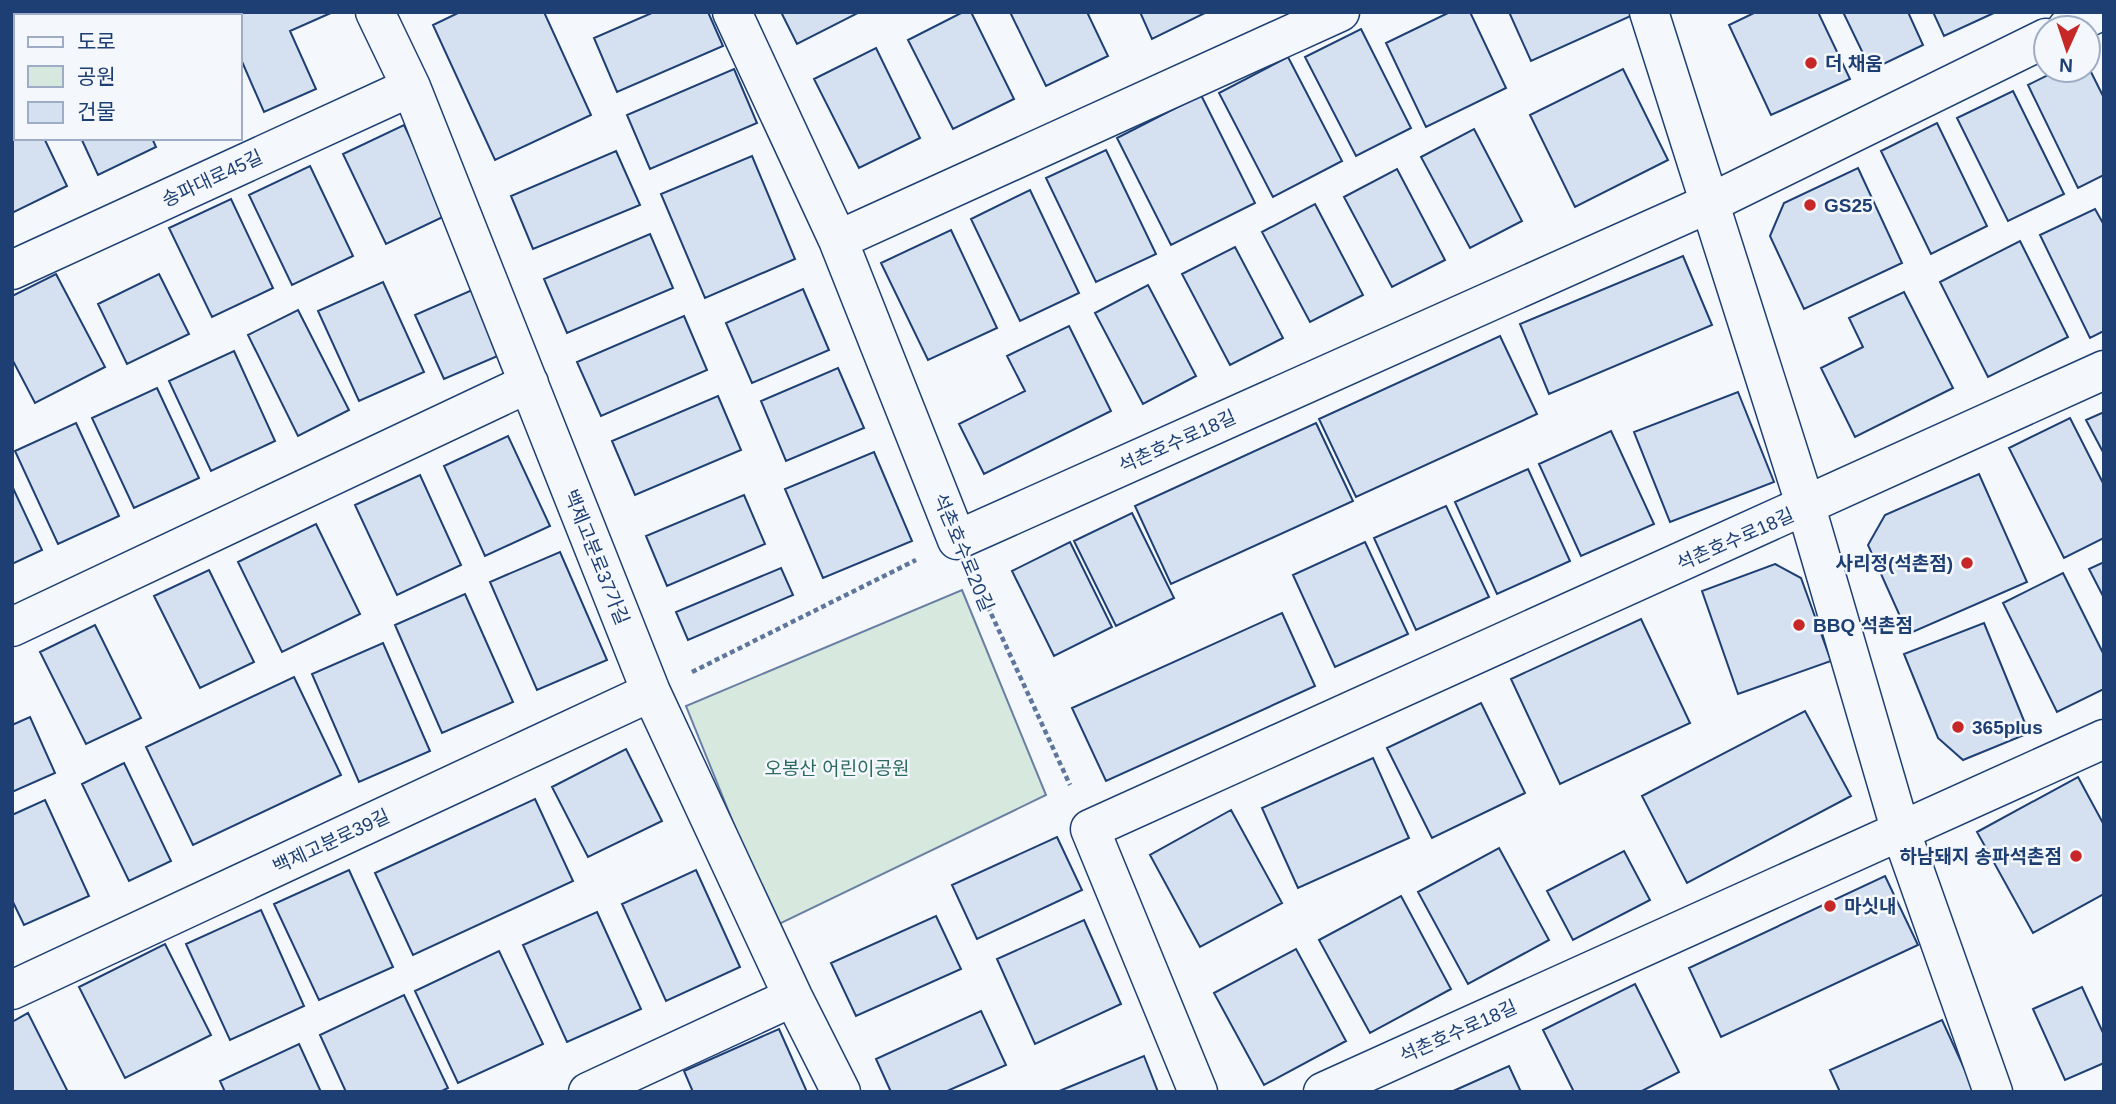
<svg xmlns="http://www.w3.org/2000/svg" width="2116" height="1104" font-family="Arial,'Noto Sans KR',sans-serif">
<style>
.green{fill:#d7e8df;stroke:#687fa3;stroke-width:2}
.building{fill:#d5e0f0;stroke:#1d3f73;stroke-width:2}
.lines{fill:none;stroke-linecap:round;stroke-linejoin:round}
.street-casing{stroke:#1d3f73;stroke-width:41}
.path{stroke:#5e769c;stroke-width:4.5;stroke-dasharray:5 3.5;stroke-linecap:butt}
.street{stroke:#f4f7fb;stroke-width:38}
.poi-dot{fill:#c62828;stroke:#f4f7fb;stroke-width:2.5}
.labels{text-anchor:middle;stroke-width:5;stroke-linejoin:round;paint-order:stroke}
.poi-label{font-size:19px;font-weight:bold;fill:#1d3f73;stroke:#f4f7fb;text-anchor:start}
.street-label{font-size:19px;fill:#1d3f73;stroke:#f4f7fb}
.park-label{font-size:19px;fill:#2c6c60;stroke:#f4f7fb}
</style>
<rect width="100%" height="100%" fill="#f4f7fb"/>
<path class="green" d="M 962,590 L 1046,795 L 775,926 L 686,706 Z"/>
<path class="building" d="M 12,12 L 51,12 L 53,16 L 16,16 L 16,48 L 12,49 Z
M 220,12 L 333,12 L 290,31 L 316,89 L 264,112 L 240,57 L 240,16 L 222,16 Z
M 460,12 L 544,12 L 591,115 L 495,160 L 433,25 Z
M 654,12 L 708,12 L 723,46 L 617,92 L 594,38 Z
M 781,12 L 858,12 L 858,13 L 797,44 Z
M 963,12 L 971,12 L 1014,99 L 953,129 L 908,40 Z
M 1010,12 L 1087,12 L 1108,56 L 1046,86 Z
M 1140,12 L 1204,12 L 1205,13 L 1152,39 Z
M 1450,12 L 1470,12 L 1506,88 L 1426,127 L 1386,43 Z
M 1509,12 L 1632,12 L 1633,15 L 1531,61 Z
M 1756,12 L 1818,12 L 1850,79 L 1771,115 L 1729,25 Z
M 1843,12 L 1908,12 L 1923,45 L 1871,70 Z
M 1933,12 L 1996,12 L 1944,36 Z
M 1361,29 L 1411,128 L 1356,156 L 1305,57 Z
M 876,48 L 920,138 L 859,168 L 814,79 Z
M 1288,57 L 1342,161 L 1273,197 L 1219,93 Z
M 2088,66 L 2104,98 L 2104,175 L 2078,188 L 2028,85 L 2058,70 L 2088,70 Z
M 734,69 L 757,123 L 650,169 L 627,115 Z
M 1623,69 L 1668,160 L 1575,207 L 1530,115 Z
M 16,86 L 16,138 L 44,138 L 67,186 L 12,213 L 12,87 Z
M 2013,91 L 2064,194 L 2008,221 L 1957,118 Z
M 1201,95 L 1255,203 L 1171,245 L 1117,138 Z
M 1937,123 L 1987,226 L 1931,254 L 1881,151 Z
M 404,125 L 447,215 L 386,244 L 343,154 Z
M 1474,129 L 1522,221 L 1470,248 L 1421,157 Z
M 81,138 L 152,138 L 156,147 L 98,175 Z
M 1106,150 L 1156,254 L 1096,282 L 1046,178 Z
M 616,151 L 640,205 L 533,249 L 511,196 Z
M 752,156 L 795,259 L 705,298 L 661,194 Z
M 310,166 L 353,256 L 292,285 L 249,195 Z
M 1858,168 L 1902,263 L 1804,309 L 1770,236 L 1784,203 Z
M 1397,169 L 1445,260 L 1392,287 L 1344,197 Z
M 1030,190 L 1079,293 L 1020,321 L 971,219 Z
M 231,199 L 273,288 L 212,317 L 169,228 Z
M 1315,204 L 1363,295 L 1310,322 L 1262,232 Z
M 2095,209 L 2104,225 L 2104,331 L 2090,338 L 2040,235 Z
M 951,230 L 997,328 L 928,360 L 881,263 Z
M 650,234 L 673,288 L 567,333 L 544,279 Z
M 2020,241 L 2068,337 L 1988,377 L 1940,282 Z
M 1235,247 L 1283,338 L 1230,365 L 1182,274 Z
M 1683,256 L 1712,325 L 1549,394 L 1520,324 Z
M 56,274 L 105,367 L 35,403 L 12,359 L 12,296 Z
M 159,274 L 189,334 L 127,364 L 98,304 Z
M 383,282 L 424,372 L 359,401 L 318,311 Z
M 1148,285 L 1196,376 L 1143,404 L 1095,313 Z
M 479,287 L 507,352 L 444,379 L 415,315 Z
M 803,289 L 829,350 L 752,383 L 726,323 Z
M 1904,292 L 1953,388 L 1855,437 L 1821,368 L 1863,347 L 1849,318 Z
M 298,310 L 349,410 L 298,436 L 248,335 Z
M 684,316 L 707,370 L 601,416 L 577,362 Z
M 1069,326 L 1111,411 L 984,474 L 959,424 L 1025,391 L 1007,356 Z
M 1500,336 L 1537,414 L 1356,497 L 1319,419 Z
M 234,351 L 275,441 L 211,471 L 169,381 Z
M 838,368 L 864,428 L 786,461 L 761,401 Z
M 157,388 L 199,478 L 134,508 L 92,418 Z
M 1738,392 L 1774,482 L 1670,522 L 1634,432 Z
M 718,396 L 741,450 L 635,495 L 612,441 Z
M 2104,412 L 2104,454 L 2086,420 Z
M 2070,418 L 2104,485 L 2104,538 L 2064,558 L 2009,448 Z
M 76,423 L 119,516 L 58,544 L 15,451 Z
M 1316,423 L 1353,501 L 1171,584 L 1135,506 Z
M 1611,431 L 1654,524 L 1581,556 L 1539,464 Z
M 508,436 L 550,526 L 485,556 L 444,466 Z
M 874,452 L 912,541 L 823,578 L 785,489 Z
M 1528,469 L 1570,561 L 1497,594 L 1455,502 Z
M 1979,474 L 2027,582 L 1908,634 L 1868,545 L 1885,515 Z
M 420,475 L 461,565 L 397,595 L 355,505 Z
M 12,486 L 42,550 L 12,564 Z
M 744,495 L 765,544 L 667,586 L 646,536 Z
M 1446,506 L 1489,597 L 1416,630 L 1374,538 Z
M 1132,513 L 1174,598 L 1116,626 L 1074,541 Z
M 316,524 L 360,614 L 282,652 L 238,562 Z
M 1070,542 L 1112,627 L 1054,656 L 1012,571 Z
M 1365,542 L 1408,634 L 1335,667 L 1293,575 Z
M 560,552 L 607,660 L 537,690 L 490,582 Z
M 2104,562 L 2104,598 L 2089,569 Z
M 1775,564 L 1801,578 L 1831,661 L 1738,694 L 1702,591 Z
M 781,568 L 793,595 L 688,640 L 676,612 Z
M 209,570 L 254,662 L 200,688 L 154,596 Z
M 2063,573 L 2104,655 L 2104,689 L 2057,712 L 2003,603 Z
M 465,594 L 513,702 L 442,733 L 395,625 Z
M 1282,613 L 1315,686 L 1106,781 L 1072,708 Z
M 1641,619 L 1690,723 L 1560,784 L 1511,679 Z
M 1984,623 L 2029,733 L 1963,760 L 1938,738 L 1904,654 Z
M 95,625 L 141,718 L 86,744 L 40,652 Z
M 383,643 L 430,751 L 359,782 L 312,674 Z
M 294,677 L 341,775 L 193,845 L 146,747 Z
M 1481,703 L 1525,793 L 1432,838 L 1387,748 Z
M 1805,711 L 1851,796 L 1687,883 L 1642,796 Z
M 30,717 L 55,773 L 12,792 L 12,725 Z
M 626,749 L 662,821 L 588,857 L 552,787 Z
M 1373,758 L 1409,838 L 1298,888 L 1262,808 Z
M 124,763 L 171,861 L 129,881 L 82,784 Z
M 2078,777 L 2104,825 L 2104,894 L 2033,933 L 1977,832 Z
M 535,799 L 573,881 L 413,955 L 375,873 Z
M 45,800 L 89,896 L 24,925 L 12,900 L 12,815 Z
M 1231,810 L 1282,903 L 1200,947 L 1150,855 Z
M 1057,837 L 1082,890 L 977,939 L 952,885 Z
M 1499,848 L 1549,940 L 1468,984 L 1418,892 Z
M 1624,851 L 1650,900 L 1573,940 L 1547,891 Z
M 349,870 L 393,967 L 319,1000 L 274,904 Z
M 696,870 L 740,967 L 666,1001 L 622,904 Z
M 1885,876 L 1918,945 L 1721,1037 L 1689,968 Z
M 1401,896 L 1451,989 L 1370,1033 L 1319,940 Z
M 261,910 L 304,1006 L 230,1040 L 186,944 Z
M 597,912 L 641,1009 L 567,1042 L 523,945 Z
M 936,916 L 961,969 L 856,1016 L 831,963 Z
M 1084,920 L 1121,1004 L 1035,1044 L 997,959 Z
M 165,944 L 211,1035 L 125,1078 L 79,987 Z
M 1296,949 L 1346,1041 L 1264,1085 L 1214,993 Z
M 499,951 L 543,1044 L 458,1083 L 415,991 Z
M 1635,984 L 1679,1072 L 1640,1092 L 1574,1092 L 1543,1030 Z
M 2082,987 L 2104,1035 L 2104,1063 L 2065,1080 L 2033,1009 Z
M 404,995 L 448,1088 L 440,1092 L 346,1092 L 320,1035 Z
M 981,1011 L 1006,1065 L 945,1092 L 891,1092 L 876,1059 Z
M 28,1013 L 68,1092 L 12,1092 L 12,1022 Z
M 1942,1020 L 1975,1092 L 1840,1092 L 1830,1070 Z
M 779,1029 L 807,1092 L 693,1092 L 684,1071 Z
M 299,1044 L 321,1092 L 225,1092 L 220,1081 Z
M 1144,1056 L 1158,1092 L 1057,1092 Z
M 1509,1066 L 1521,1092 L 1451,1092 Z"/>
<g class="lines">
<defs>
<path id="street" d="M 375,12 L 411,87 L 651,692 L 793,997 L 841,1092
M 732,12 L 838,240 L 957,540 L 1710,203 L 2046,38
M 1649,12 L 1806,507 L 1901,832 L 1993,1092
M 2067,28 L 2099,12
M 838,240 L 1340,12
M 12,270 L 411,87
M 12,627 L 529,383
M 12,990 L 651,692
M 588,1092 L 793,997
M 1198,1092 L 1090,829 L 2104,370
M 1323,1092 L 2104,739"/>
</defs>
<use href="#street" class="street-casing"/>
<path class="path" d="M 977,583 L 1070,785
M 692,672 L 916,560"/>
<use href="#street" class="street"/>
</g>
<g class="poi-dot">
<circle cx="1811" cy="63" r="7"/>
<circle cx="1810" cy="205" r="7"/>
<circle cx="1967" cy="563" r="7"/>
<circle cx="1799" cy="625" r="7"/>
<circle cx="1958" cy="727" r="7"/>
<circle cx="2076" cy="856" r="7"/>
<circle cx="1830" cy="906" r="7"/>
</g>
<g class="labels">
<g class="poi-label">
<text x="1825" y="70">더 채움</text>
<text x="1824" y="212">GS25</text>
<text x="1953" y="570" text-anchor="end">사리정(석촌점)</text>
<text x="1813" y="632">BBQ 석촌점</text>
<text x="1972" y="734">365plus</text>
<text x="2062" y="863" text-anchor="end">하남돼지 송파석촌점</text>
<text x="1844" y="913">마싯내</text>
</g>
<g class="street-label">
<text transform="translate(212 178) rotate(-25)" y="7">송파대로45길</text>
<text transform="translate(1177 441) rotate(-24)" y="7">석촌호수로18길</text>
<text transform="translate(1735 539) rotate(-24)" y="7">석촌호수로18길</text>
<text transform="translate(964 552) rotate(67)" y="7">석촌호수로20길</text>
<text transform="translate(597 557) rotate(68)" y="7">백제고분로37가길</text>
<text transform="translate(331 841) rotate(-25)" y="7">백제고분로39길</text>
<text transform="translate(1458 1031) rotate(-24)" y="7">석촌호수로18길</text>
</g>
<g class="park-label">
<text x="837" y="775">오봉산 어린이공원</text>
</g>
</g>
<rect width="2116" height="1104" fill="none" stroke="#1d3f73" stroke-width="28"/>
<rect x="14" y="14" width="228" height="126" fill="#f4f7fb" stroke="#9eadc5" stroke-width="2"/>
<rect x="28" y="37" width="35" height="10" fill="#f4f7fb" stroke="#9eadc5" stroke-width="2"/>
<text x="77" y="49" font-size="21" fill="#1d3f73">도로</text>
<rect x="28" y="66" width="35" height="21" fill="#d7e8df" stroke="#9eadc5" stroke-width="2"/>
<text x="77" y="84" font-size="21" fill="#1d3f73">공원</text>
<rect x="28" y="102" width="35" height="21" fill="#d5e0f0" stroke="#9eadc5" stroke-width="2"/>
<text x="77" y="119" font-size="21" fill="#1d3f73">건물</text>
<g transform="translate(2067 49) rotate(183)"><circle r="33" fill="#f4f7fb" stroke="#9eadc5" stroke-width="2"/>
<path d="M0-5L12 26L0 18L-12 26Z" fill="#c62828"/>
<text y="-10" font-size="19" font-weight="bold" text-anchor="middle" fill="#1d3f73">N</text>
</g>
</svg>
